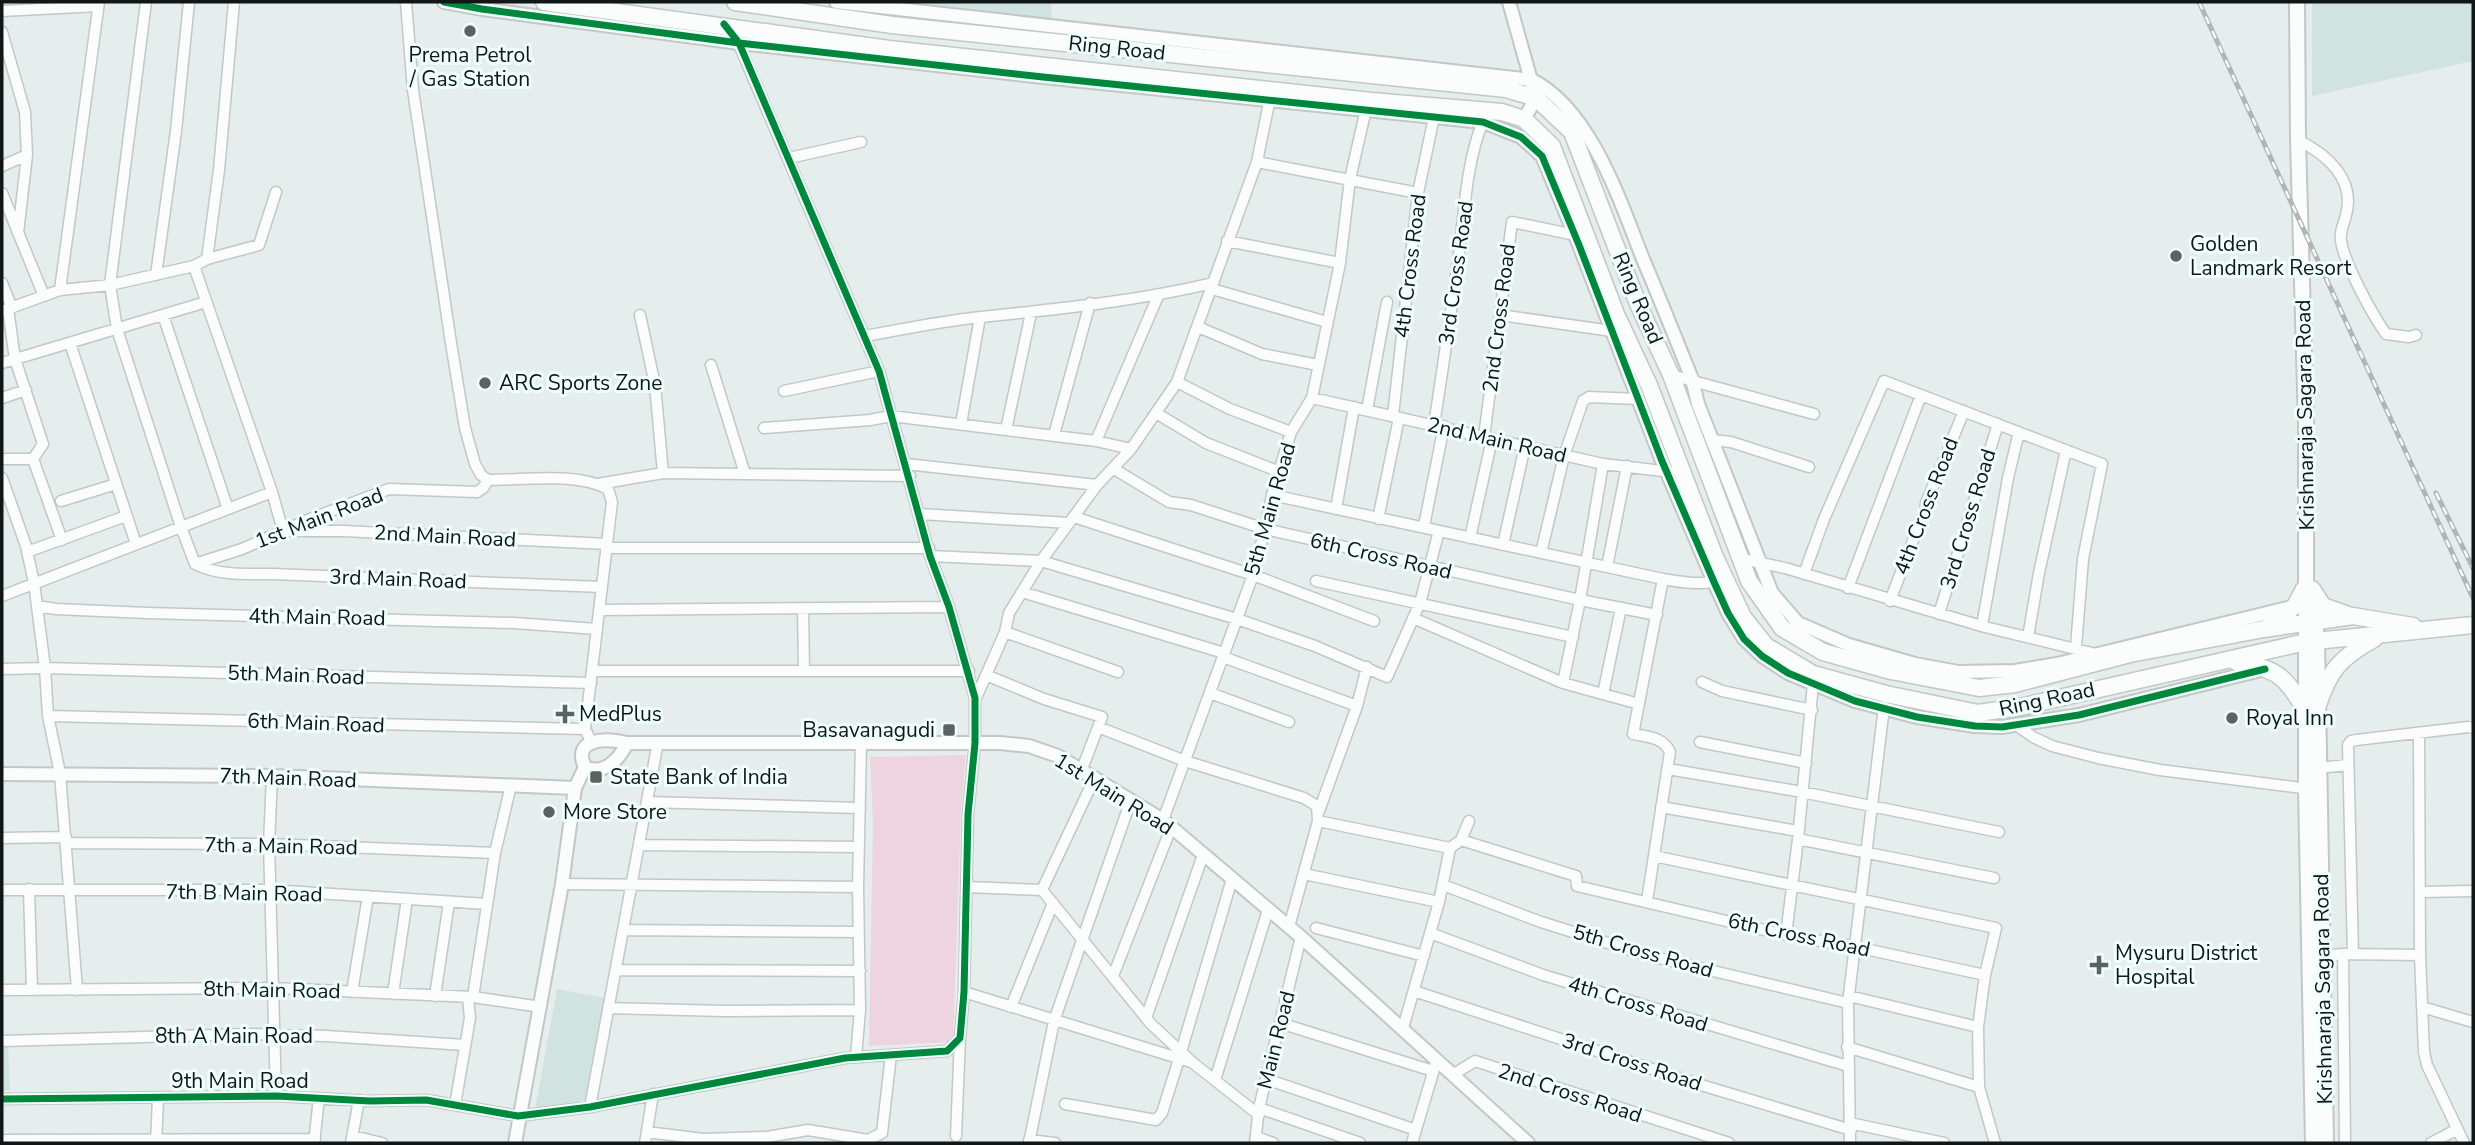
<svg xmlns="http://www.w3.org/2000/svg" width="2475" height="1145" font-family="'Nunito Sans',sans-serif">
<style>
.built{fill:#d1e3e1}
.green{fill:#edd4df}
.lines{fill:none;stroke-linecap:round;stroke-linejoin:round}
.minor-casing{stroke:#c1c8c6;stroke-width:13}
.tertiary-casing{stroke:#c1c8c6;stroke-width:16}
.secondary-casing{stroke:#c1c8c6;stroke-width:18}
.trunk-casing{stroke:#c1c8c6;stroke-width:19}
.minor{stroke:#fbfcfc;stroke-width:10}
.tertiary{stroke:#fbfcfc;stroke-width:12}
.secondary{stroke:#fbfcfc;stroke-width:14}
.trunk{stroke:#fbfcfc;stroke-width:16}
.rail-casing{stroke:#b3b4b4;stroke-width:5}
.rail{stroke:#effffc;stroke-width:2.5;stroke-dasharray:8;stroke-linecap:butt}
.cycleway-casing{stroke:#effffc;stroke-width:11}
.cycleway{stroke:#00873e;stroke-width:7}
.poi-dot{fill:#5b6261;stroke:#effffc;stroke-width:2.5}
.labels{text-anchor:middle;stroke-width:6;stroke-linejoin:round;paint-order:stroke}
.street-label{font-size:21px;fill:#111616;stroke:#effffc}
.poi-label{font-size:21px;fill:#111616;stroke:#effffc;text-anchor:start}
</style>
<rect width="100%" height="100%" fill="#e5eeec"/>
<path class="built" d="M 913,2 L 1051,2 L 1052,20 Z
M 2312,2 L 2473,2 L 2473,61 L 2312,96 Z
M 557,989 L 606,998 L 586,1101 L 535,1109 Z
M 2,1044 L 8,1044 L 10,1090 L 2,1091 Z"/>
<path class="green" d="M 966,755 L 961,808 L 953,1042 L 869,1046 L 873,825 L 870,757 Z"/>
<g class="lines">
<defs>
<path id="minor" d="M 146,2 L 110,285 L 117,329 L 181,527 L 195,564 L 242,549 L 310,519 L 389,489 L 477,492 L 483,488 L 488,480 C 524,480 576,472 608,489 L 612,502 L 585,729 L 591,741
M 406,2 L 413,90 L 451,343 L 465,428 L 475,464 L 481,475 L 488,480
M 2,11 L 98,6
M 2,32 L 25,112 L 27,155 L 18,233
M 2298,140 C 2326,154 2356,179 2346,215 C 2344,225 2339,231 2341,241 C 2345,265 2372,314 2386,334 L 2409,337 L 2416,335
M 789,158 L 861,142
M 1257,162 L 1418,193
M 2,166 L 27,155
M 2,193 L 44,296
M 1227,241 L 1340,263
M 207,259 L 259,245 L 276,192
M 194,266 L 207,259 L 219,170 L 234,2
M 156,275 L 176,131 L 189,2
M 2,283 L 12,308
M 1212,289 L 1327,322
M 60,290 L 99,2
M 8,309 L 15,359 L 43,444 L 33,459
M 2,311 L 60,290 L 110,285 L 194,266 L 272,492 L 283,531 L 343,531 L 607,544
M 163,315 L 228,509
M 640,315 L 655,385 L 663,473
M 1500,315 L 1612,331
M 1198,327 L 1262,354 L 1318,365
M 865,336 C 904,329 942,321 981,317 C 1059,309 1137,301 1213,283
M 70,343 L 136,544
M 2,363 L 206,302
M 711,365 L 745,474
M 1671,375 L 1814,414
M 1177,382 L 1230,409 L 1291,432
M 784,391 L 879,371
M 2,398 L 26,390
M 1312,398 L 1603,464 L 1671,472
M 1367,410 L 1387,302
M 1156,413 L 1206,443 L 1280,472
M 1393,416 L 1418,193 L 1434,117
M 961,424 L 980,317
M 1434,425 C 1443,368 1451,311 1459,254 C 1464,214 1467,158 1483,122
M 764,428 L 870,420 L 891,416 L 1096,441 L 1131,449
M 1006,430 L 1031,313
M 1054,435 L 1090,303
M 1484,437 L 1512,222 L 1575,235
M 1712,440 L 1731,442 L 1809,467
M 1096,441 L 1158,296
M 2,459 L 33,459
M 33,459 L 62,540
M 906,464 L 1097,485
M 1114,469 L 1169,502 L 1191,505 L 1265,529 L 1580,600 L 1657,615
M 2,478 L 26,546 L 34,583 L 45,668 L 48,716 L 60,773 L 77,990
M 598,484 L 663,473 L 910,476
M 1272,495 L 1663,579 C 1680,582 1704,586 1720,580
M 61,501 L 116,484
M 1336,509 L 1354,407
M 920,514 L 1069,523
M 1074,517 L 1253,575 L 1374,621
M 1378,519 L 1399,418
M 1424,526 L 1444,426
M 1470,538 L 1492,439
M 1503,545 L 1525,446
M 606,548 L 929,548
M 27,552 L 126,516
M 1541,553 L 1564,456 L 1583,401 L 1589,397 L 1639,399
M 930,556 L 1041,561 L 1237,619 L 1315,646 L 1387,677 L 1420,603 L 1439,531
M 1742,559 L 1785,568 L 1985,627 L 2096,654
M 195,564 C 219,576 247,574 273,574 L 601,587
M 1607,567 L 1627,466
M 1804,574 L 1824,519 L 1884,381 L 2102,464 L 2083,559 L 2076,647
M 1316,581 L 1573,637
M 1848,588 L 1921,395
M 1022,592 L 1224,653
M 2,596 L 272,492
M 1890,601 L 1921,519 L 1925,515 L 1926,503 L 1964,411
M 37,606 L 56,609 L 147,613 L 514,623 L 597,629
M 803,608 L 804,671
M 599,610 L 949,607
M 1939,614 L 1998,424
M 1413,618 L 1563,683 L 1639,704
M 1982,626 L 2008,478 L 2019,432
M 1005,632 L 1118,672
M 2028,637 L 2039,573 L 2066,450
M 1223,657 L 1357,706
M 2,669 L 45,668 L 591,683
M 592,671 L 969,671
M 986,675 L 1044,699 L 1102,717 L 1082,769
M 1702,682 L 1722,691 L 1812,710
M 1563,683 L 1580,600 L 1603,464
M 1210,693 L 1289,722
M 1603,694 L 1621,608
M 976,698 L 1005,632 L 1009,613 L 1041,561 L 1097,485 L 1131,449 L 1177,382 L 1257,162 L 1270,98
M 48,716 L 585,729
M 2016,725 L 2033,737 L 2052,746 L 2098,758 L 2160,770 L 2310,789
M 1098,727 L 1185,761 L 1304,798 L 1317,806 L 1318,821 L 1289,927
M 2419,734 L 2420,955 L 2424,1052 L 2427,1065 L 2464,1143
M 1700,742 L 1806,763
M 2318,768 L 2348,765
M 1668,769 L 1802,792 L 1999,832
M 272,776 L 269,844 L 276,1096
M 647,802 L 860,808
M 1661,807 L 1798,831
M 1319,811 L 1357,706 L 1367,667
M 1163,820 L 1253,575 L 1265,529 L 1272,495 L 1291,432 L 1312,398 L 1340,263 L 1350,179 L 1366,109
M 1318,821 L 1450,848
M 2,838 L 66,837
M 1798,839 L 1994,878
M 1461,840 L 1576,876 L 1577,886 L 1786,935 L 1856,947 L 1985,975
M 67,843 L 269,844 L 495,853
M 639,845 L 859,847
M 1654,856 L 1996,928 L 1985,975 L 1978,1027 L 1979,1087 L 1995,1143
M 1304,874 L 1439,902
M 562,884 L 858,887
M 1443,885 L 1541,922 L 1646,955 L 1848,1003
M 966,887 L 1042,890
M 29,889 L 32,990
M 2,890 L 270,890 L 487,904
M 1042,890 L 1151,1024 L 1193,1063 L 1259,1115
M 1042,890 L 1095,777
M 2420,892 L 2473,891
M 1647,901 L 1670,752 C 1663,737 1648,737 1633,734 L 1663,579
M 1316,928 L 1424,956
M 623,930 L 858,932
M 1430,933 L 1543,975 L 1848,1066
M 1786,935 L 1798,839 L 1813,684
M 2343,954 L 2345,1143
M 2353,954 L 2348,745 L 2351,741 L 2356,740 L 2468,727 L 2473,728
M 2322,956 L 2343,954 L 2420,955
M 616,970 L 860,971
M 1113,976 L 1171,828
M 2,990 L 272,988 L 473,997 L 541,1007
M 1414,991 L 1701,1085 L 1851,1130
M 352,992 L 368,896
M 964,992 L 1191,1062
M 393,994 L 407,899
M 435,996 L 449,902
M 1849,996 L 1978,1027
M 473,997 L 495,853 L 511,785
M 1011,1007 L 1053,903
M 2422,1007 L 2473,1022
M 608,1008 L 725,1011 L 860,1010
M 1146,1018 L 1203,855
M 1280,1023 L 1433,1071
M 1403,1028 L 1439,902 L 1450,848 L 1461,840 L 1469,821
M 2,1041 L 251,1034 L 326,1036 L 465,1045
M 1847,1047 L 1979,1087
M 1181,1052 L 1232,879
M 856,1057 L 860,1010 L 858,887 L 861,743
M 1454,1074 L 1475,1061 L 1729,1143
M 1266,1079 L 1416,1130
M 1215,1080 L 1268,910
M 2,1099 L 276,1096 L 370,1101 L 426,1100 L 518,1116 L 590,1107 L 845,1058 L 947,1051 L 960,1038 L 964,992 L 968,814 L 975,743 L 975,698 L 949,607 L 930,556 L 879,371 L 737,40
M 1065,1104 L 1156,1120 L 1162,1113 L 1179,1059
M 455,1105 L 470,1018 L 468,997
M 590,1107 L 658,742
M 1259,1108 L 1360,1143
M 1850,1123 L 1944,1143
M 647,1132 L 703,1139 L 767,1137
M 353,1136 L 382,1143
M 956,1136 L 960,1038
M 1256,1137 L 1273,1143
M 2,1140 L 315,1139
M 1029,1140 L 1055,1143
M 156,1143 L 158,1099
M 314,1143 L 319,1098
M 351,1143 L 359,1100
M 645,1143 L 653,1094
M 763,1143 L 767,1137 L 808,1130 L 868,1140 L 882,1133 L 891,1055
M 1029,1143 L 1054,1021 L 1131,800
M 1255,1143 L 1259,1108 L 1301,937
M 1412,1143 L 1435,1066
M 1850,1143 L 1848,1003 L 1884,707
M 2431,1143 L 2456,1130"/>
<path id="tertiary" d="M 444,2 L 482,9 L 739,43 L 1043,77 L 1483,122 L 1521,137 L 1542,156 L 1579,245 L 1662,461 L 1714,582 L 1728,613 L 1744,639 L 1762,656 L 1788,673 L 1855,701 L 1917,717 L 1975,726 L 2002,727 L 2079,715 L 2265,669
M 836,2 L 1532,80 C 1591,110 1620,201 1643,259 C 1660,299 1676,339 1692,379 L 1698,404 L 1772,593 L 1798,623 L 1849,645 L 1915,664 L 1958,672 L 2015,671 L 2057,664 L 2292,607
M 1509,2 L 1536,98 L 1524,119
M 627,743 C 619,760 603,776 585,767 C 571,737 609,738 627,743 L 1000,743 L 1029,746 L 1058,756 L 1163,820 L 1301,937 L 1528,1143
M 2,774 L 272,776 L 575,788
M 515,1143 L 562,884 L 575,788 L 585,767"/>
<path id="secondary" d="M 2297,2 L 2298,140 L 2306,424 L 2306,788 L 2313,1143
M 2314,612 L 2317,640 L 2326,1143"/>
<path id="trunk" d="M 544,2 L 889,49 L 1371,101 L 1502,112 L 1524,119 L 1552,146 L 1616,314 L 1649,385 L 1715,557 L 1743,617 L 1766,646 L 1813,674 L 1886,694 L 1978,713 L 2020,707 L 2306,642 L 2473,625
M 735,2 L 892,25 L 1506,89 L 1536,98 L 1572,132 L 1638,304 L 1671,375 L 1749,581 L 1782,628 L 1823,652 L 1891,671 L 1979,688 L 2015,684 L 2130,654 L 2264,629 L 2353,616 L 2413,626
M 2312,589 L 2323,606 L 2351,616
M 2269,626 L 2295,606 L 2304,589
M 2236,662 C 2277,669 2283,674 2305,709
M 2317,708 C 2329,671 2339,658 2374,639"/>
</defs>
<use href="#minor" class="minor-casing"/>
<use href="#tertiary" class="tertiary-casing"/>
<use href="#secondary" class="secondary-casing"/>
<use href="#trunk" class="trunk-casing"/>
<use href="#minor" class="minor"/>
<use href="#tertiary" class="tertiary"/>
<use href="#secondary" class="secondary"/>
<use href="#trunk" class="trunk"/>
<defs>
<path id="rail" d="M 2199,2 L 2473,598
M 2436,493 L 2473,568"/>
</defs>
<use href="#rail" class="rail-casing"/>
<use href="#rail" class="rail"/>
<defs>
<path id="cycleway" d="M 444,2 L 482,9 L 739,43 L 1043,77 L 1483,122 L 1521,137 L 1542,156 L 1579,245 L 1662,461 L 1714,582 L 1728,613 L 1744,639 L 1762,656 L 1788,673 L 1855,701 L 1917,717 L 1975,726 L 2002,727 L 2079,715 L 2265,669
M 2,1099 L 276,1096 L 370,1101 L 426,1100 L 518,1116 L 590,1107 L 845,1058 L 947,1051 L 960,1038 L 964,992 L 968,814 L 975,743 L 975,698 L 949,607 L 930,556 L 879,371 L 739,43 L 724,24"/>
</defs>
<use href="#cycleway" class="cycleway-casing"/>
<use href="#cycleway" class="cycleway"/>
</g>
<g class="poi-dot">
<circle cx="470" cy="31" r="7"/>
<circle cx="2176" cy="256" r="7"/>
<circle cx="485" cy="383" r="7"/>
<path d="M561.5 703.5h7v7h7v7h-7v7h-7v-7h-7v-7h7z"/>
<circle cx="2232" cy="718" r="7"/>
<rect x="942" y="723" width="14" height="14" rx="3.5"/>
<rect x="589" y="770" width="14" height="14" rx="3.5"/>
<circle cx="549" cy="812" r="7"/>
<path d="M2095.5 954.5h7v7h7v7h-7v7h-7v-7h-7v-7h7z"/>
</g>
<g class="labels">
<g class="street-label">
<text transform="translate(1117 48) rotate(6)" y="7">Ring Road</text>
<text transform="translate(1410 266) rotate(-83)" y="7">4th Cross Road</text>
<text transform="translate(1456 273) rotate(-82)" y="7">3rd Cross Road</text>
<text transform="translate(1638 298) rotate(67)" y="7">Ring Road</text>
<text transform="translate(1499 318) rotate(-83)" y="7">2nd Cross Road</text>
<text transform="translate(2305 415) rotate(-91)" y="7">Krishnaraja Sagara Road</text>
<text transform="translate(1497 440) rotate(13)" y="7">2nd Main Road</text>
<text transform="translate(1926 506) rotate(-69)" y="7">4th Cross Road</text>
<text transform="translate(1270 509) rotate(-74)" y="7">5th Main Road</text>
<text transform="translate(319 518) rotate(-21)" y="7">1st Main Road</text>
<text transform="translate(1968 519) rotate(-73)" y="7">3rd Cross Road</text>
<text transform="translate(445 536) rotate(3)" y="7">2nd Main Road</text>
<text transform="translate(1381 556) rotate(13)" y="7">6th Cross Road</text>
<text transform="translate(398 579) rotate(2)" y="7">3rd Main Road</text>
<text transform="translate(317 617) rotate(1)" y="7">4th Main Road</text>
<text transform="translate(296 675) rotate(2)" y="7">5th Main Road</text>
<text transform="translate(2047 699) rotate(-12)" y="7">Ring Road</text>
<text transform="translate(316 723) rotate(2)" y="7">6th Main Road</text>
<text transform="translate(288 778) rotate(2)" y="7">7th Main Road</text>
<text transform="translate(1114 794) rotate(32)" y="7">1st Main Road</text>
<text transform="translate(281 846) rotate(1)" y="7">7th a Main Road</text>
<text transform="translate(244 893) rotate(1)" y="7">7th B Main Road</text>
<text transform="translate(1799 935) rotate(12)" y="7">6th Cross Road</text>
<text transform="translate(1643 951) rotate(16)" y="7">5th Cross Road</text>
<text transform="translate(2323 989) rotate(-91)" y="7">Krishnaraja Sagara Road</text>
<text transform="translate(272 990) rotate(1)" y="7">8th Main Road</text>
<text transform="translate(1638 1004) rotate(17)" y="7">4th Cross Road</text>
<text x="234" y="1043">8th A Main Road</text>
<text transform="translate(1276 1040) rotate(-76)" y="7">Main Road</text>
<text transform="translate(1632 1062) rotate(18)" y="7">3rd Cross Road</text>
<text x="240" y="1088">9th Main Road</text>
<text transform="translate(1570 1093) rotate(18)" y="7">2nd Cross Road</text>
</g>
<g class="poi-label">
<text x="470" y="62" text-anchor="middle">Prema Petrol<tspan x="470" dy="24">/ Gas Station</tspan></text>
<text x="2190" y="251">Golden<tspan x="2190" dy="24">Landmark Resort</tspan></text>
<text x="499" y="390">ARC Sports Zone</text>
<text x="579" y="721">MedPlus</text>
<text x="2246" y="725">Royal Inn</text>
<text x="935" y="737" text-anchor="end">Basavanagudi</text>
<text x="610" y="784">State Bank of India</text>
<text x="563" y="819">More Store</text>
<text x="2115" y="960">Mysuru District<tspan x="2115" dy="24">Hospital</tspan></text>
</g>
</g>
<rect width="2475" height="1145" fill="none" stroke="#111616" stroke-width="7"/>
</svg>
